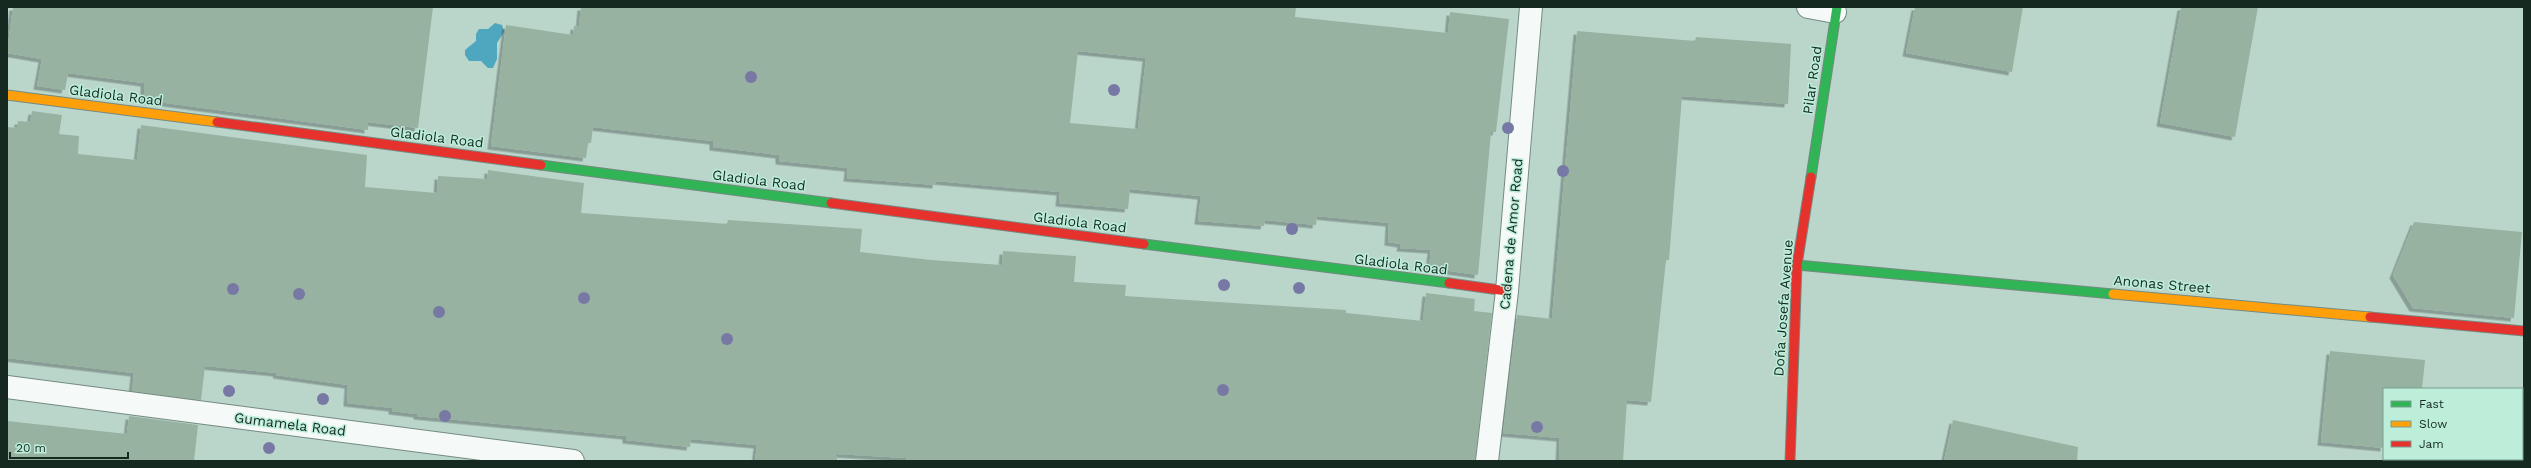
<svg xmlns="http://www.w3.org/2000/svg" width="2531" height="468" font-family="'Work Sans',sans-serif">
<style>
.water{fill:#4ea6bf}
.building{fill:#97b2a1;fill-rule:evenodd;filter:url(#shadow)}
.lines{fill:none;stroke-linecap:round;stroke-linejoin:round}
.street-casing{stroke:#758a82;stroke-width:24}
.fast-casing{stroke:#758a82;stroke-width:11}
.slow-casing{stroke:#758a82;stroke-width:11}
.jam-casing{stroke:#758a82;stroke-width:11}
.street{stroke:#f5f9f7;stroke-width:22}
.fast{stroke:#30b455;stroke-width:9}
.slow{stroke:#ff9f0a;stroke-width:9}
.jam{stroke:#e5322d;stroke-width:9}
.tree{fill:#7878a5}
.labels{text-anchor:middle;stroke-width:3;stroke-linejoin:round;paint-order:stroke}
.street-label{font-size:14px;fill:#152921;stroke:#bceeda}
</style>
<defs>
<filter id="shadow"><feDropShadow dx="-3.5" dy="3.5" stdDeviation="0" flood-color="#0004"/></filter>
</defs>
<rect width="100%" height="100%" fill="#bad6cb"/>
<path class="water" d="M 495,23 L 502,25 L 504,32 L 497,43 L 497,59 L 493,68 L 488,68 L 481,61 L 469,61 L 465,55 L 465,50 L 476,41 L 476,34 L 479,29 L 488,29 Z"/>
<path class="building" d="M 13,7 L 433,7 L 418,128 L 368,122 L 368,130 L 144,100 L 144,83 L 68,73 L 65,90 L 37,86 L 42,59 L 7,53 Z
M 581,7 L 1296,7 L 1295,17 L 1448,33 L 1450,12 L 1509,19 L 1496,132 L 1491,132 L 1478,275 L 1429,268 L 1431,250 L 1400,248 L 1401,244 L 1388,242 L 1389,223 L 1317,216 L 1316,225 L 1265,220 L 1264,226 L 1198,221 L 1201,196 L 1130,189 L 1128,209 L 1059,203 L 1060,192 L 936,181 L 936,185 L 847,178 L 848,168 L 779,161 L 779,155 L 713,147 L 713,141 L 593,127 L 591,143 L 588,143 L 586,158 L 491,146 L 506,25 L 573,35 L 574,26 L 579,27 ZM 1078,51 L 1146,58 L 1138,129 L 1070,123 Z
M 1915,7 L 2023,7 L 2012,72 L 1906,53 Z
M 2181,7 L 2258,7 L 2235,137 L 2160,123 Z
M 1577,31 L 1695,41 L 1696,37 L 1791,44 L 1788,104 L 1682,96 L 1669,260 L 1666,260 L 1651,402 L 1627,400 L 1623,461 L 1559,461 L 1560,438 L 1503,433 L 1517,315 L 1552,319 Z
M 32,111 L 62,115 L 59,134 L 79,136 L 78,154 L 137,160 L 141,125 L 367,155 L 365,187 L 437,193 L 438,176 L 487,179 L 488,170 L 584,183 L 581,213 L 704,222 L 727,224 L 728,220 L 862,229 L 860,252 L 931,260 L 1002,265 L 1003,251 L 1076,256 L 1074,282 L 1126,285 L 1125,296 L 1346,310 L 1346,313 L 1423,321 L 1426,293 L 1475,299 L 1474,311 L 1492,313 L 1475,461 L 906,461 L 907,458 L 837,454 L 837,461 L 755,461 L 757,445 L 691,439 L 690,447 L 626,440 L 626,436 L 417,416 L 417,414 L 392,411 L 392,408 L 347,403 L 348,385 L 276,375 L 277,373 L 205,366 L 201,400 L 132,391 L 134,373 L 7,358 L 7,127 L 17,128 L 18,121 L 30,122 Z
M 2414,222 L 2522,232 L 2514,318 L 2413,308 L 2393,275 Z
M 2330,351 L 2425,360 L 2422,389 L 2384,389 L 2384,448 L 2321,442 Z
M 129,416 L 198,425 L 194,461 L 7,461 L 7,421 L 127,434 Z
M 1953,420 L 2078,447 L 2077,461 L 1944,461 Z"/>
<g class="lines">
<defs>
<path id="street" d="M 1808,7 L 1835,12
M 7,387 L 573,461
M 1487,461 L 1507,291 L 1531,7"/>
<path id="fast" d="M 541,165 L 831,203
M 1811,177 L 1837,7
M 1144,244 L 1449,283
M 1797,265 L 2113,294"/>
<path id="slow" d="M 7,95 L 217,122
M 2113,294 L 2370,317"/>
<path id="jam" d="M 217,122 L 541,165
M 831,203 L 1144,244
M 1449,283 L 1507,291
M 2370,317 L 2524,331
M 1790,461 L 1797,265 L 1811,177"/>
</defs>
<use href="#street" class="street-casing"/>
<use href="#fast" class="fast-casing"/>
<use href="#slow" class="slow-casing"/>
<use href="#jam" class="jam-casing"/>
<use href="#street" class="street"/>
<use href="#fast" class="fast"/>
<use href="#slow" class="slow"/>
<use href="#jam" class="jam"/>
</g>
<g class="tree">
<circle cx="751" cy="77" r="6"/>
<circle cx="1114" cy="90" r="6"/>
<circle cx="1508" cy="128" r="6"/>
<circle cx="1563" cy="171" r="6"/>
<circle cx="1292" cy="229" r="6"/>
<circle cx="1224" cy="285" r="6"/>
<circle cx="1299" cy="288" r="6"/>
<circle cx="233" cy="289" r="6"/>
<circle cx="299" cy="294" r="6"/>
<circle cx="584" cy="298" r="6"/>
<circle cx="439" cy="312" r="6"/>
<circle cx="727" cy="339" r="6"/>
<circle cx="1223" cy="390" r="6"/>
<circle cx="229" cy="391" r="6"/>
<circle cx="323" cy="399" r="6"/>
<circle cx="445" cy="416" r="6"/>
<circle cx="1537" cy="427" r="6"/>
<circle cx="269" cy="448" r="6"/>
</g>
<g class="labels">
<g class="street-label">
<text transform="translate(1812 80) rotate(-82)" y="5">Pilar Road</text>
<text transform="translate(116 95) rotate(7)" y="5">Gladiola Road</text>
<text transform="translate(437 137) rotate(7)" y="5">Gladiola Road</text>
<text transform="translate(759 180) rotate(7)" y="5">Gladiola Road</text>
<text transform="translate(1080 222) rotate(7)" y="5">Gladiola Road</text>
<text transform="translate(1511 234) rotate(-85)" y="5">Cadena de Amor Road</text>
<text transform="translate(1401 264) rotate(7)" y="5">Gladiola Road</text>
<text transform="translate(2162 284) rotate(5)" y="5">Anonas Street</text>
<text transform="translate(1783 308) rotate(-86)" y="5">Doña Josefa Avenue</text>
<text transform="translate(290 424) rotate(7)" y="5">Gumamela Road</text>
</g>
</g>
<rect width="2531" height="468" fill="none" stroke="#152921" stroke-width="16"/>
<rect x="2383" y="388" width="140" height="72" fill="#bceeda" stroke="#799f90"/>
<rect x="2391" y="401" width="20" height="6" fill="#30b455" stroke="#799f90"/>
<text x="2419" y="408" font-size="12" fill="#152921">Fast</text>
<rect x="2391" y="421" width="20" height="6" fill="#ff9f0a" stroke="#799f90"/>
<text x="2419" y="428" font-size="12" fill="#152921">Slow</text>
<rect x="2391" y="441" width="20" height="6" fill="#e5322d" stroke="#799f90"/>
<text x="2419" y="448" font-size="12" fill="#152921">Jam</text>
<path d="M10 452v6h118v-6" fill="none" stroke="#152921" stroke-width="2"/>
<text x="16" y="452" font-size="12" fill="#152921" stroke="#bceeda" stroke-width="3" paint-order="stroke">20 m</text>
</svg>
